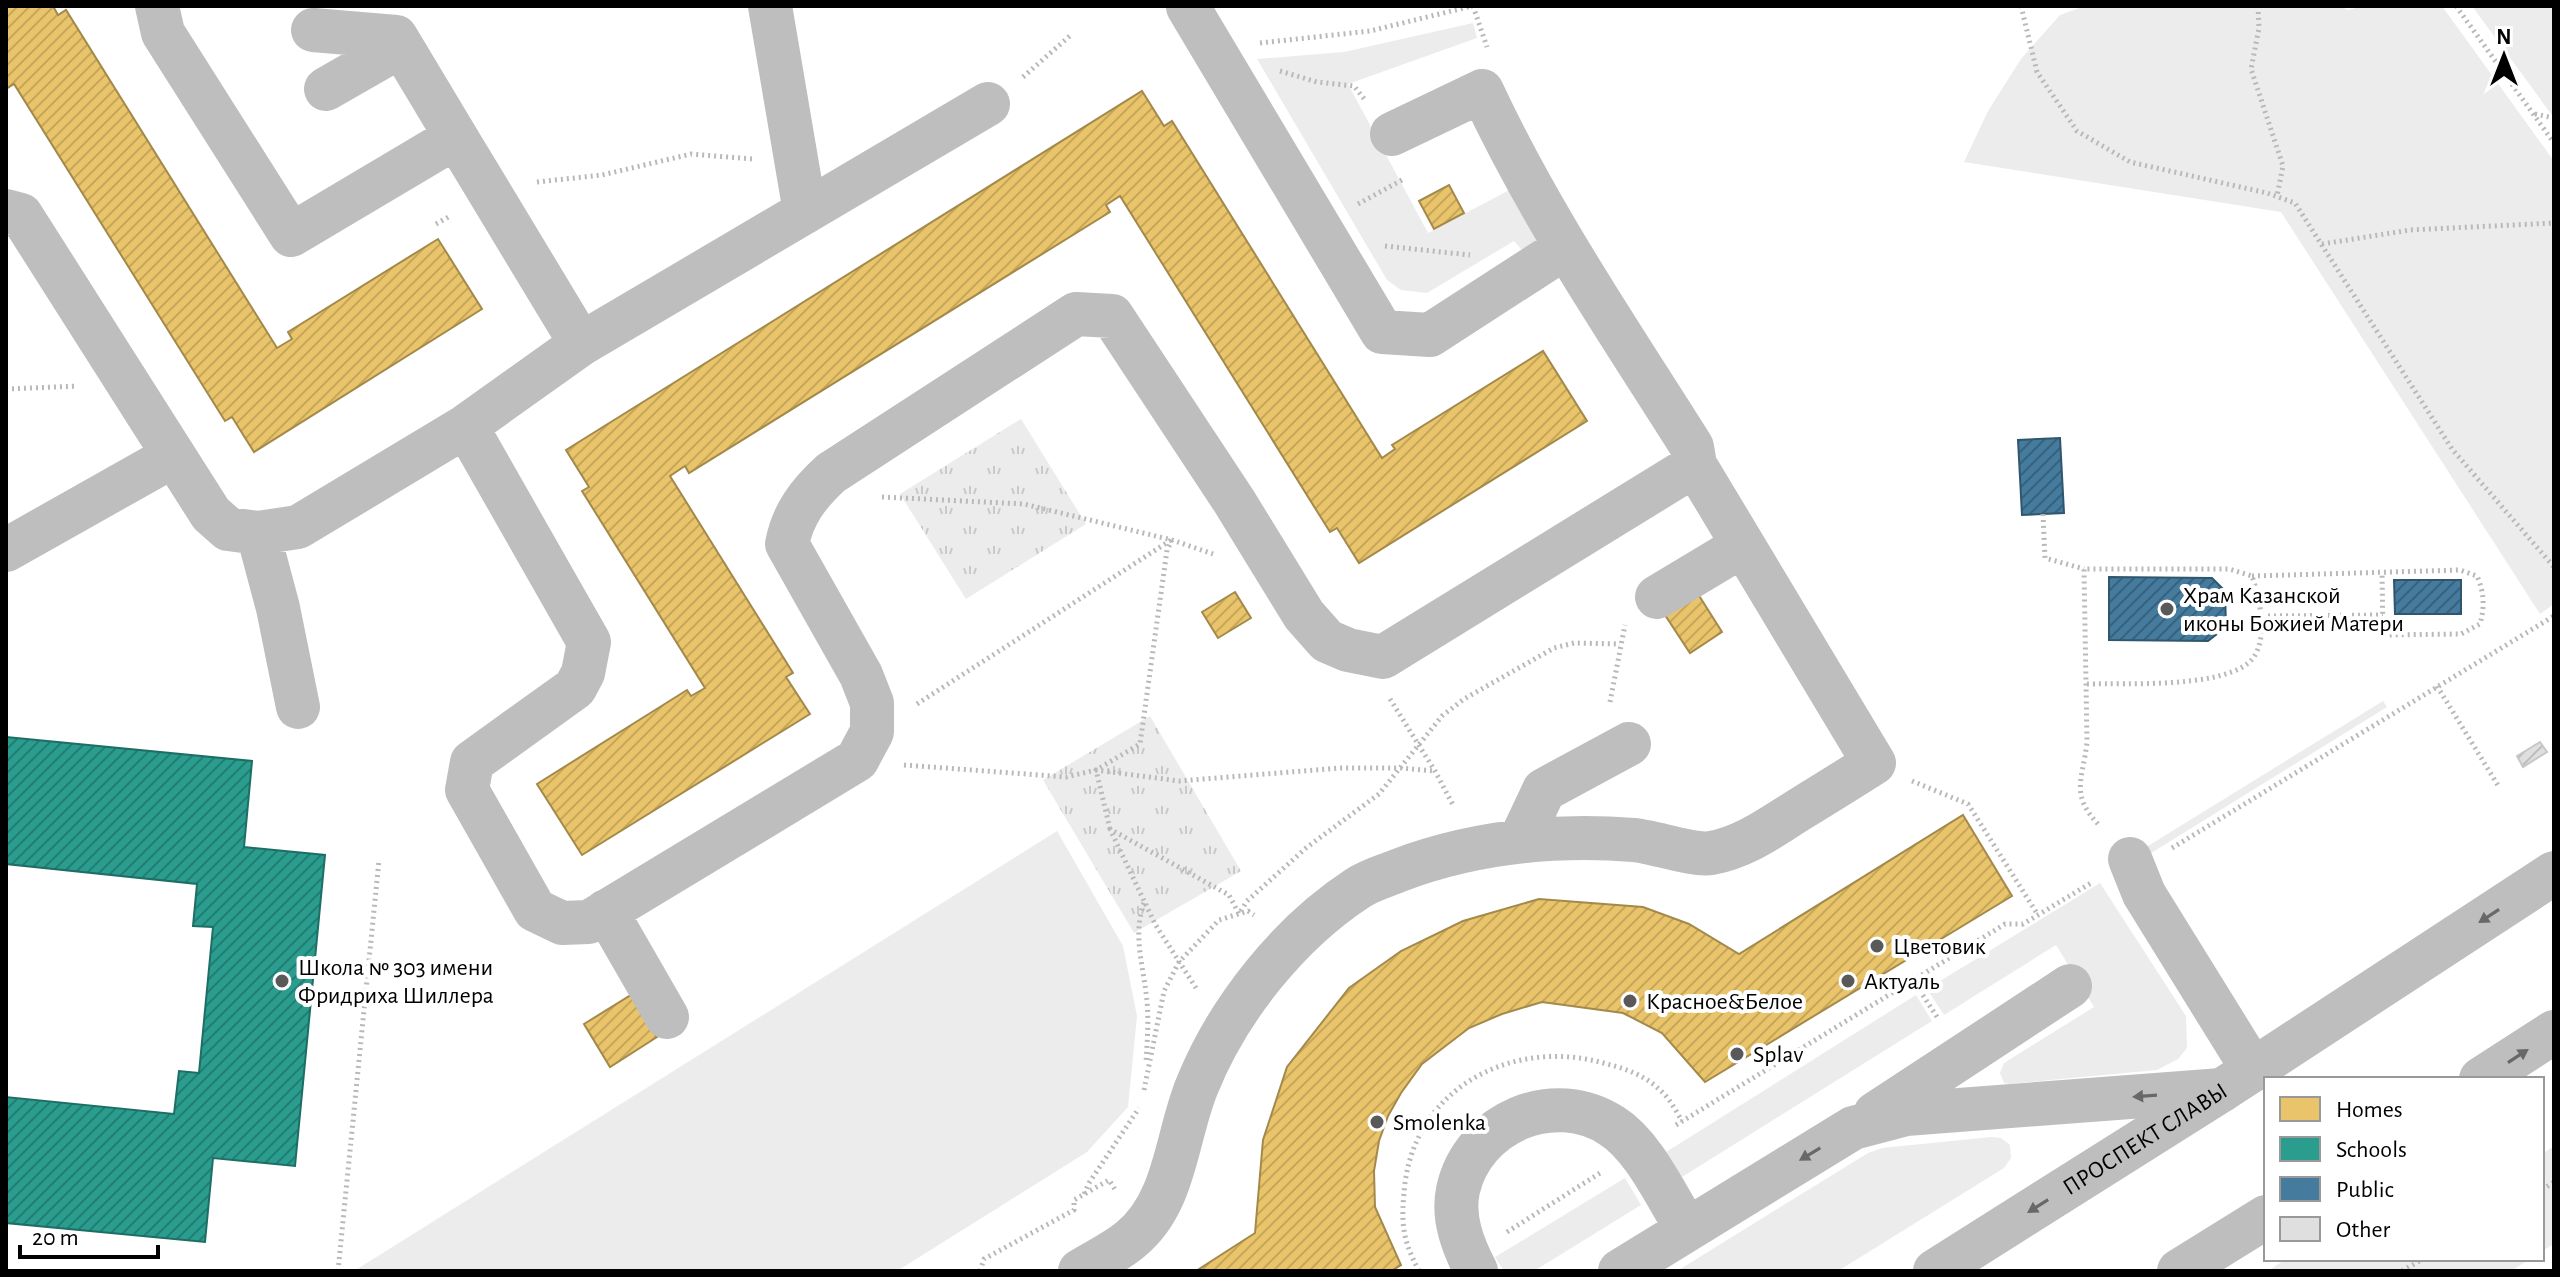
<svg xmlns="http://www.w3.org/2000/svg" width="2560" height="1277" font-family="'Alegreya Sans',sans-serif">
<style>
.green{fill:#ececec}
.park{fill:url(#park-tufts)}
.homes{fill:url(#homes-hatch);stroke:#a3894a;stroke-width:2}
.schools{fill:url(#schools-hatch);stroke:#1d6e64;stroke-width:2}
.public{fill:url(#public-hatch);stroke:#30566e;stroke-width:2}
.building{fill:url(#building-hatch);stroke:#c7c7c7;stroke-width:2}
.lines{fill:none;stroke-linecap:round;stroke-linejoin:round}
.path{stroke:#b9b9b9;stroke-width:5;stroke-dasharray:2 4;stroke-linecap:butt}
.minor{stroke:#bebebe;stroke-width:44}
.major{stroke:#bebebe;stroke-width:44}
.oneway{fill:#686868}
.poi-dot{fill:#595959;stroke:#fff;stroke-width:3}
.labels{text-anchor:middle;stroke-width:8;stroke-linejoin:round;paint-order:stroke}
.poi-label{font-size:24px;fill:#000;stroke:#fff;text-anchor:start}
.street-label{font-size:24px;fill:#000;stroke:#fff}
</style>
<defs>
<pattern id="park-tufts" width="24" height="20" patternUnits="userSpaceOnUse" patternTransform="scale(2)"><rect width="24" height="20" fill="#ececec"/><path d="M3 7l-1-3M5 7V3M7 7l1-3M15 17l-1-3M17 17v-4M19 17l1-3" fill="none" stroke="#c9c9c9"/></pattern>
<pattern id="homes-hatch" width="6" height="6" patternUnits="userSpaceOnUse" patternTransform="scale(2)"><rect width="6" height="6" fill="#e9c46a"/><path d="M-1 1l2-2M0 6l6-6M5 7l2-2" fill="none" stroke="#c6a75a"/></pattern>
<pattern id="schools-hatch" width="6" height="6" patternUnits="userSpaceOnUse" patternTransform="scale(2)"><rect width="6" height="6" fill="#2a9d8f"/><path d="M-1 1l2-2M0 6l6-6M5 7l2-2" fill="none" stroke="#227e72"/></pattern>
<pattern id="public-hatch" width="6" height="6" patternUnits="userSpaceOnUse" patternTransform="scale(2)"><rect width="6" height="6" fill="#457b9d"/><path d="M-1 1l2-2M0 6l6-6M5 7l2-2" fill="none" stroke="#37627e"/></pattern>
<pattern id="building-hatch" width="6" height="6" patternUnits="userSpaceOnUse" patternTransform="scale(2)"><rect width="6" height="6" fill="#dfdfdf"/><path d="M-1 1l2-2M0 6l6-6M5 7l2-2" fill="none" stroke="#bebebe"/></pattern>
</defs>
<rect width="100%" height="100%" fill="#fff"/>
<path class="green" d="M 2085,6 L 2339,6 L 2348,10 L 2364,6 L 2442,6 L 2554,161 L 2554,604 L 2540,614 L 2281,212 L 1964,162 L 1988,111 L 2021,59 L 2060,15 Z
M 2472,6 L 2554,6 L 2554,118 Z
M 1473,23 L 1477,38 L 1348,84 L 1428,233 L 1517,186 L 1550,243 L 1528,257 L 1514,241 L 1427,293 L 1401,290 L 1387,280 L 1257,59 L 1344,52 Z
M 2383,701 L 2387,707 L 2148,855 L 2143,849 Z
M 1057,831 L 1123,946 L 1137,1016 L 1128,1107 L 1087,1152 L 897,1271 L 354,1271 Z
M 2100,883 L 2186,1016 L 2187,1048 L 2178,1059 L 2157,1070 L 2009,1084 L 2004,1083 L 2000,1073 L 2004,1063 L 2094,1007 L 2056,945 L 1944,1015 L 1927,989 Z
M 1916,995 L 1932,1021 L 1682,1177 L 1666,1152 Z
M 1992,1137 L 2001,1138 L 2010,1145 L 2011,1158 L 2004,1168 L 1838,1271 L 1677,1271 L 1868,1153 L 1882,1148 Z
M 2554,1146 L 2554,1244 L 2542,1251 L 2542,1154 Z
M 1625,1178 L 1641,1205 L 1534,1271 L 1504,1271 L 1495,1257 Z
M 2286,1259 L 2530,1259 L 2511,1271 L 2268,1271 Z"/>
<path class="park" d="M 1021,419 L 1086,524 L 966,599 L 900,494 Z
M 1150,716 L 1241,871 L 1134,933 L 1043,780 Z"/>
<path class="homes" d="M 6,6 L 53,6 L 58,15 L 66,10 L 277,348 L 292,339 L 288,332 L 438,239 L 482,309 L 254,452 L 232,417 L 225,421 L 14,84 L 6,89 Z
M 1142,91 L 1164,126 L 1172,121 L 1382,458 L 1395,449 L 1392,445 L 1543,351 L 1587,421 L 1359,563 L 1337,528 L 1330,532 L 1120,196 L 1106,205 L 1110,212 L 689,473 L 685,466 L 670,476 L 793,673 L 786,677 L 810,714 L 582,855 L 537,784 L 687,690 L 691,696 L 705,688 L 582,491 L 589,487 L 566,450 Z
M 1449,185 L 1464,213 L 1434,229 L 1419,201 Z
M 1235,592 L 1251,618 L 1218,638 L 1202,612 Z
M 1698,594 L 1722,632 L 1690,653 L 1665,615 Z
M 1963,815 L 2012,896 L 1705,1082 L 1662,1033 L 1623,1013 L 1542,1002 L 1502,1014 L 1469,1028 L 1422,1064 L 1401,1093 L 1388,1116 L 1379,1141 L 1374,1171 L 1375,1207 L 1401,1265 L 1391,1271 L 1196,1271 L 1255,1233 L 1263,1140 L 1287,1067 L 1349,988 L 1401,951 L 1463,921 L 1539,899 L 1643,907 L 1689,924 L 1739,954 Z
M 631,995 L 657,1037 L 610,1067 L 584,1024 Z"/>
<path class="schools" d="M 6,737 L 252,761 L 244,847 L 325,855 L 295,1166 L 213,1158 L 205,1242 L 6,1223 L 6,1097 L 174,1114 L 179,1071 L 199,1073 L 213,927 L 193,926 L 197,884 L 6,864 Z"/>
<path class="public" d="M 2060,438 L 2064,513 L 2022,515 L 2018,440 Z
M 2109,577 L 2212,578 L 2225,591 L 2226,627 L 2208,641 L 2109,640 Z
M 2394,580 L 2461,580 L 2461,614 L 2395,614 Z"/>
<path class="building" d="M 2540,742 L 2547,752 L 2523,767 L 2517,756 Z"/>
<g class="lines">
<path class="path" d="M 1473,6 L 1487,47
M 2021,6 L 2037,72 L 2077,131 L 2130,162 L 2267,193 L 2295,203 L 2452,449 L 2554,567
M 2258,6 L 2259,28 L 2251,69 L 2283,166 L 2277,196
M 2456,6 L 2554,143
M 1260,43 L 1370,31 L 1472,6
M 1280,71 L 1317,82 L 1354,86 L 1365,100
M 1023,77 L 1072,34
M 2535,114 L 2554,118
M 537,182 L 602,175 L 691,154 L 752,159
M 1358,204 L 1402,180
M 436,224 L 450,216
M 2322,244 L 2410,230 L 2554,223
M 1385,246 L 1470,255
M 6,389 L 77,386
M 882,497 L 1024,504 L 1172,540 L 1213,554
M 2043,514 L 2045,558 L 2084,569
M 2252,576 L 2460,570 L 2477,576 C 2484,592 2485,606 2480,624 L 2461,634 L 2383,635 L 2382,572
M 2262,616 L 2383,615
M 2087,684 C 2128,683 2214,688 2247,664 C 2271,646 2260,599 2252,576 L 2229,569 L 2084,569 L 2087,742 C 2083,779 2069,795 2100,826
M 2437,686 L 2499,787
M 1390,699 L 1435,771 L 1454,807
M 1610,702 L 1625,625
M 917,704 L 1171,540
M 904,765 L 1066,777 L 1096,770 L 1140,744 L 1167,550 L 1172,540
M 1912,781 L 1968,804 L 2038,915
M 1110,829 L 1096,770 L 1179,781 L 1340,768 L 1401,768 L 1435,771
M 2172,848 L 2554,616
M 1144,903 C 1132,935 1144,968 1147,1001 C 1149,1022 1147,1043 1146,1063
M 1913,980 L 1939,1020
M 1196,988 L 1155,924 L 1110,829 L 1229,895 L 1239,914 L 1247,901 L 1306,848 L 1379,794 L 1442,716 L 1464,699 L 1554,648 L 1574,643 L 1620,644
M 1144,1090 L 1164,991 L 1179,962 L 1219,920 L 1248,911 L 1254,915
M 1676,1125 L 2005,924 L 2023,924 L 2091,883
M 2542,1190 L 2554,1182
M 1084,1194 L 1089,1183 L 1139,1108
M 1507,1232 L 1600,1173
M 338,1271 L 379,860
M 980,1271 L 984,1259 L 1074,1210 L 1074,1200 L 1109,1180 L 1116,1191
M 1419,1271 C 1401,1237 1401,1221 1405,1183 C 1418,1084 1517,1037 1607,1064 C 1627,1069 1646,1076 1661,1091 C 1670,1099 1676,1111 1682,1121
M 2402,1271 L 2423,1259"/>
<path class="minor" d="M 770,6 L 805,212
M 1188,7 L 1382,332 L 1430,335 L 1566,247
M 313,30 L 396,37 L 456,137
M 326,89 L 401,46
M 6,211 L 21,215 L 211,514 L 228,529 L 258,533 L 298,527 L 466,426 L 581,344 L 456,137 L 291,235 L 163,33 L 157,6
M 581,344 L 988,104
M 466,426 L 589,642 L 583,673 L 575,688 L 472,762 L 467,790 L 535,910 L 562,923 L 589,922 L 857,760 L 872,732 L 872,703 L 861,675 L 787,544 C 793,514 808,494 831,473 L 1076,314 L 1112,316 L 1234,501 L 1304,615 L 1327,641 L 1348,650 L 1383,657 L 1695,465
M 258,533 L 278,608 L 298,707
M 6,550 L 173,456
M 1657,597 L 1742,546
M 1520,841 L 1544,790 L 1629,744
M 2130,859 L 2144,894 L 2253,1070
M 606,911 L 667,1017
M 1875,1114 L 2070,986
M 1080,1271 C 1096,1261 1116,1252 1131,1239 C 1176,1202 1176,1137 1197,1086 C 1228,1009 1289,933 1358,888 C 1370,880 1385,876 1397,871 C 1473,842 1554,834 1634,840 C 1655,842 1693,856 1711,853 C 1744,847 1770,828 1797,811 C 1823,795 1849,779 1874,763 L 1695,465 L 1692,447 C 1619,331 1540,216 1482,91 L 1392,134
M 1476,1271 C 1463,1246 1452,1218 1458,1190 C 1473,1122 1554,1088 1612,1126 C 1644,1146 1667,1198 1687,1229
M 1620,1271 L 1853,1128 L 1906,1114 L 2222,1090"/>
<g class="major">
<path d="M 2481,1079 L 2554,1032"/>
<path id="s1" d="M 1935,1271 L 2222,1090 L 2554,873"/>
<path d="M 2179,1271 L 2266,1217"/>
</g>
</g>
<defs><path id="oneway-solid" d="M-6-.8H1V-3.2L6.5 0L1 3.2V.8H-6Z" transform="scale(2)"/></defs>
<g class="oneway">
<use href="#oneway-solid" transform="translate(2489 916) rotate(147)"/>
<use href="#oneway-solid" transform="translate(2518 1056) rotate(-33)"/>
<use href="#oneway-solid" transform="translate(2145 1096) rotate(176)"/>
<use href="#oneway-solid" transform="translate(1810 1154) rotate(149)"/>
<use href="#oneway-solid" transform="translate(2038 1206) rotate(148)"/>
</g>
<g class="poi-dot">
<circle cx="2167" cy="609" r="8"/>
<circle cx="1877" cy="946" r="8"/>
<circle cx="282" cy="981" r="8"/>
<circle cx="1848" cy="981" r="8"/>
<circle cx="1630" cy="1001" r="8"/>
<circle cx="1737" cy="1054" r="8"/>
<circle cx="1377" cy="1122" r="8"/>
</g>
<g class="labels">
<g class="poi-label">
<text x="2183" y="603">Храм Казанской<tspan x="2183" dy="28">иконы Божией Матери</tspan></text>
<text x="1893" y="954">Цветовик</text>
<text x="298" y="975">Школа № 303 имени<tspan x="298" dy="28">Фридриха Шиллера</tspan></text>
<text x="1864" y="989">Актуаль</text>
<text x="1646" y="1009">Красное&amp;Белое</text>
<text x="1753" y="1062">Splav</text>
<text x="1393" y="1130">Smolenka</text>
</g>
<g class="street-label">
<text dy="8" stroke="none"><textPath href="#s1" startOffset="248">ПРОСПЕКТ СЛАВЫ</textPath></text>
</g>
</g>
<rect width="2560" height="1277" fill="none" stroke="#000000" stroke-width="16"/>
<rect x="2264" y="1077" width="280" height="184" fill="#ffffff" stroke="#999999" stroke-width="2"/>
<rect x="2280" y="1097" width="40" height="24" fill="#e9c46a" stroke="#999999" stroke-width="2"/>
<text x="2336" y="1117" font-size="24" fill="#000000">Homes</text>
<rect x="2280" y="1137" width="40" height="24" fill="#2a9d8f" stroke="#999999" stroke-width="2"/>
<text x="2336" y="1157" font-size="24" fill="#000000">Schools</text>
<rect x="2280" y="1177" width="40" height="24" fill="#457b9d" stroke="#999999" stroke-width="2"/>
<text x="2336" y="1197" font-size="24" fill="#000000">Public</text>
<rect x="2280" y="1217" width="40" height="24" fill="#dfdfdf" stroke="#999999" stroke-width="2"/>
<text x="2336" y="1237" font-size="24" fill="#000000">Other</text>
<g transform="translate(2504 56)" stroke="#ffffff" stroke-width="6" paint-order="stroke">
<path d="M0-6L14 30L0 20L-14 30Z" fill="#000000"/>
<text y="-12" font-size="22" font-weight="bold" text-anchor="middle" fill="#000000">N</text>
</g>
<path d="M20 1245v12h138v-12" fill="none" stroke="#000000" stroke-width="4"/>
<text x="32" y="1245" font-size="24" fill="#000000" stroke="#ffffff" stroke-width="6" paint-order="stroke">20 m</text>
</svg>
